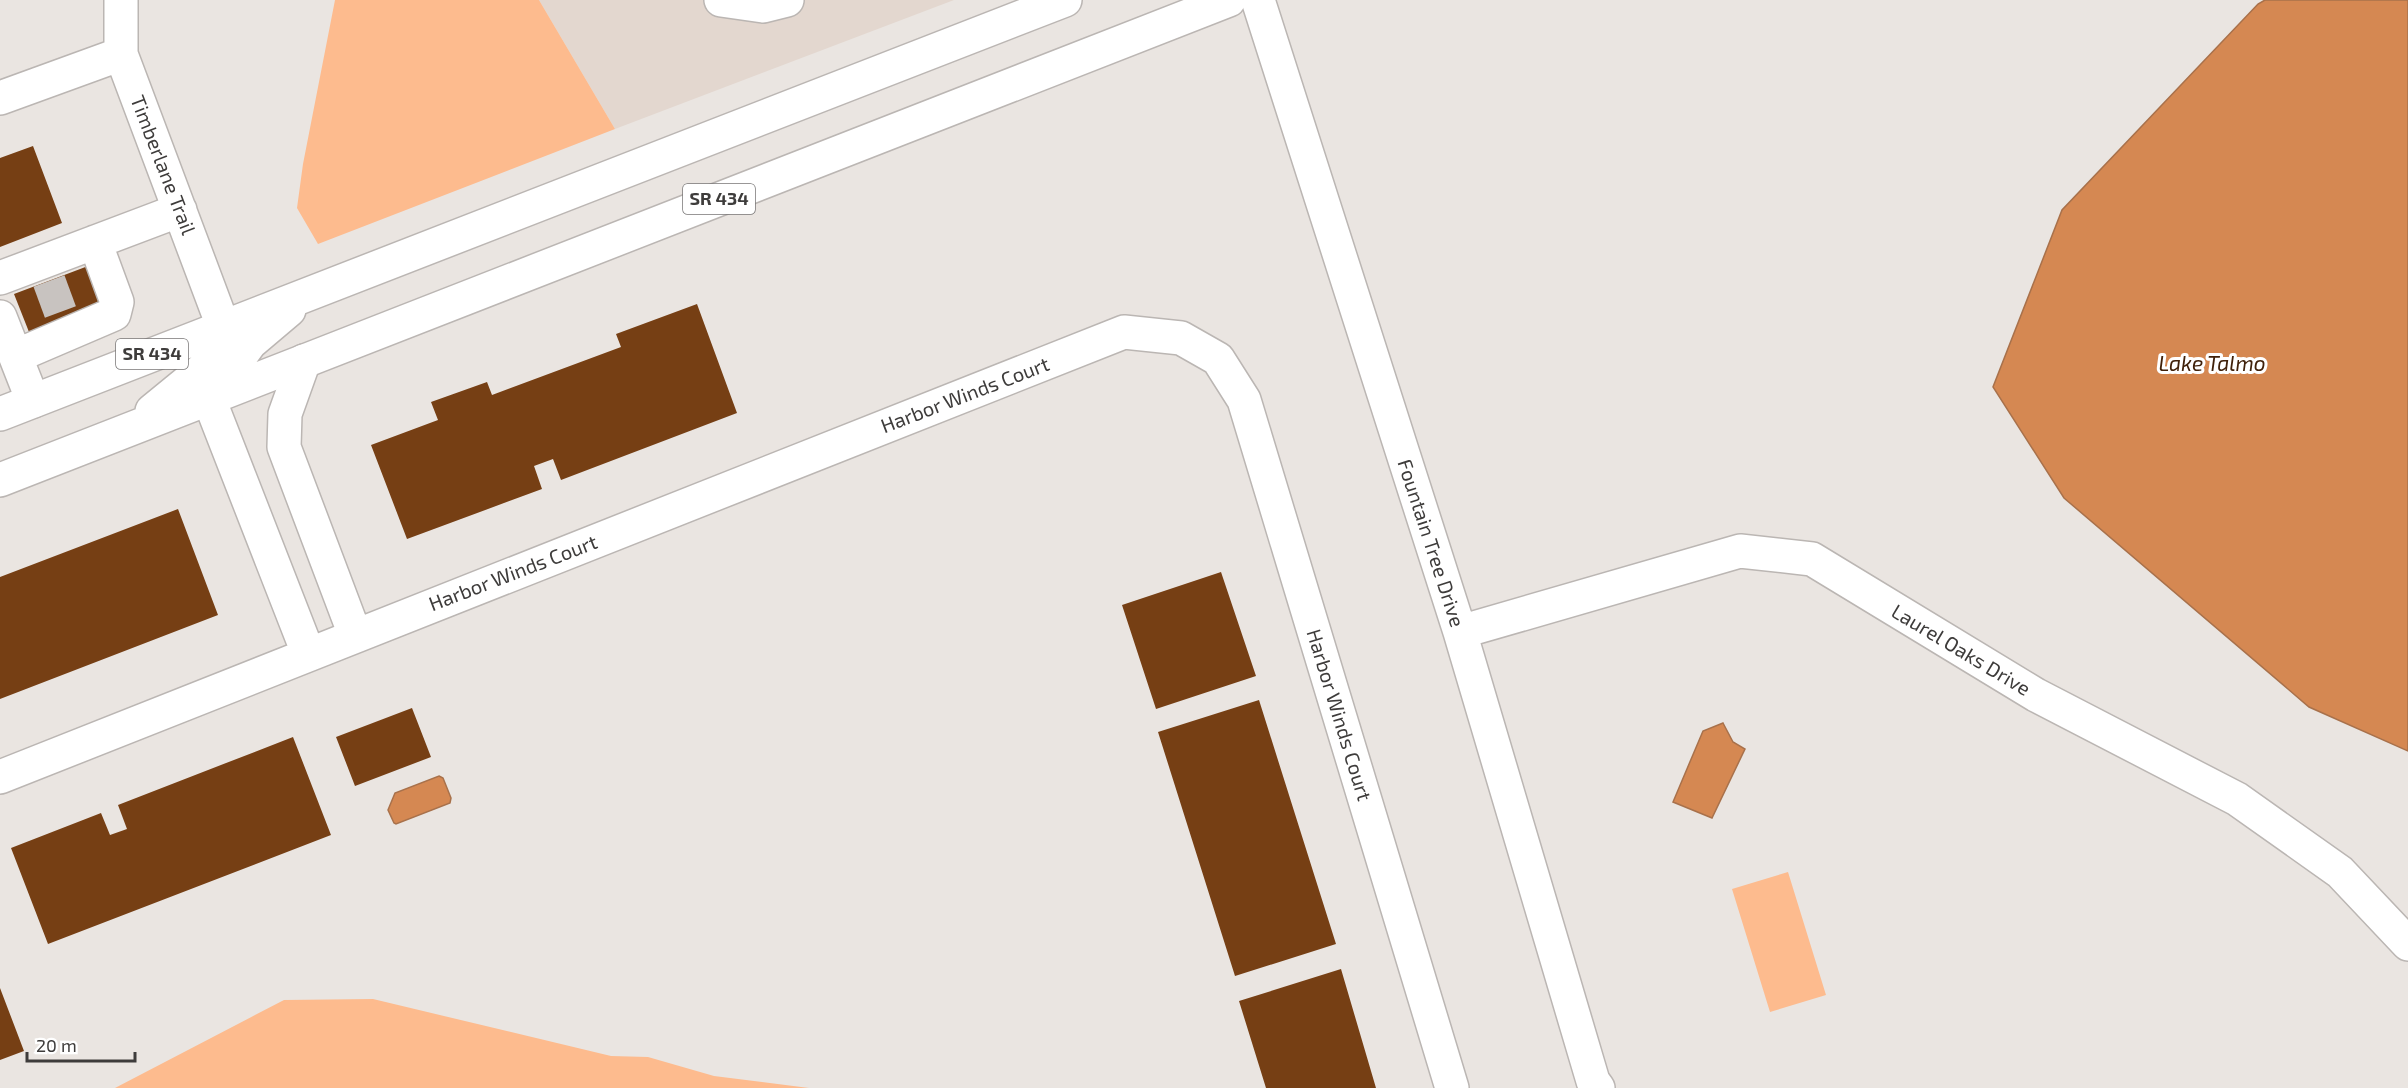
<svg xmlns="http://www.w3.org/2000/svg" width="2408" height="1088" font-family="'Exo 2',sans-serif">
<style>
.built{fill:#e3d7cf}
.green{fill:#fdbb8e}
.water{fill:#d58852;stroke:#a8714b;stroke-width:1.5}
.building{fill:#763f14}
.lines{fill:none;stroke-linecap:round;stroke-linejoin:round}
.minor-tunnel{stroke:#c8c3c0;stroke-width:33;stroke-dasharray:33 16;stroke-linecap:butt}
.minor-casing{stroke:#bbb6b3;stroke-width:36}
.major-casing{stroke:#bbb6b3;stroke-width:36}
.minor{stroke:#fff;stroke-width:33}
.major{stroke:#fff;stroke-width:33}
.labels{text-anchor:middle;stroke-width:6;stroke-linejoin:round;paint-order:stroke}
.shield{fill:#fff;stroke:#787676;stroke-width:1.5}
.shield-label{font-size:18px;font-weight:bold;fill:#3e3c3b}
.street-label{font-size:20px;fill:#3e3c3b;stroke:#fff}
.water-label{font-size:21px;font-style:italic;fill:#40210a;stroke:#fff}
</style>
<rect width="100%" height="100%" fill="#eae5e1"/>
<path class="built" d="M 539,0 L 954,0 L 615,129 Z"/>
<path class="green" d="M 335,0 L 539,0 L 615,129 L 318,244 L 297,208 L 303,164 Z
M 1788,872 L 1826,995 L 1770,1012 L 1732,889 Z
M 373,999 L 611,1056 L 648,1057 L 714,1076 L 809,1088 L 115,1088 L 284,1000 Z"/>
<path class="water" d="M 2265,0 L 2408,0 L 2408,751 L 2309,707 L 2064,498 L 1993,387 L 2062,210 L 2258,4 Z
M 1723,723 L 1733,742 L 1745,749 L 1712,818 L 1673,802 L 1703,731 Z
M 439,776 L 443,778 L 451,798 L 450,803 L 396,824 L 394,823 L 388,810 L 395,793 Z"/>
<path class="building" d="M 33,146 L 62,223 L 0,247 L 0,158 Z
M 96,263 L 111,301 L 29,332 L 14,294 Z
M 697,304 L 737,413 L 561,480 L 553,459 L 534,466 L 542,489 L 407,539 L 371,445 L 438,420 L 431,402 L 487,382 L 492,395 L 621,347 L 616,334 Z
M 178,509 L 218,615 L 0,699 L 0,577 Z
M 1221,572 L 1256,676 L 1156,709 L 1122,605 Z
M 1259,700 L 1336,944 L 1235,976 L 1158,732 Z
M 412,708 L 431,757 L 355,786 L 336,737 Z
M 293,737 L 331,835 L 48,944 L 11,848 L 101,813 L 110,835 L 127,829 L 118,805 Z
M 1341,969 L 1376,1088 L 1266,1088 L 1239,1001 Z
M 0,988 L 24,1051 L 0,1060 Z"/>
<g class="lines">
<path class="minor-tunnel" d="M 49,281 L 63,319"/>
<defs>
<path id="minor" d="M 121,0 L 121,54 L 223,326
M 721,0 L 763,6 L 787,0
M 1258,0 L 1460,632 L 1593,1081 L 1598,1088
M 0,98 L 121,54
M 0,278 L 180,210
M 0,317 L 33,401
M 16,356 L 114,314 L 117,302 L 95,242
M 304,361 L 285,414 L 284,447 L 355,635
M 209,399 L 308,653
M 1460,632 L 1740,551 L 1812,559 L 2036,695 L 2237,799 L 2340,872 L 2408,944
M 0,777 L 1124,332 L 1181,338 L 1218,359 L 1244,400 L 1452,1088"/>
<path id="major" d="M 209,399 L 250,343 L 289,310
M 152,411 L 207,366 L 223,326
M 0,414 L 1065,0
M 0,480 L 1229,0"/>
</defs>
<use href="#minor" class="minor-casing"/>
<use href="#major" class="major-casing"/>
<use href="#minor" class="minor"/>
<use href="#major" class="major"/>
</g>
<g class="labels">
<g class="shield">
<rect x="683" y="184" width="72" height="30" rx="4.5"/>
<rect x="116" y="339" width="72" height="30" rx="4.5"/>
</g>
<g class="shield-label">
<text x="719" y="205">SR 434</text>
<text x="152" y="360">SR 434</text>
</g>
<g class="street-label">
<text transform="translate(163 165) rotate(69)" y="7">Timberlane Trail</text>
<text transform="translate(965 395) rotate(-21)" y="7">Harbor Winds Court</text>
<text transform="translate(1431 543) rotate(72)" y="7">Fountain Tree Drive</text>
<text transform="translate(513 573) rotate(-21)" y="7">Harbor Winds Court</text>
<text transform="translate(1961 650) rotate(31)" y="7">Laurel Oaks Drive</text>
<text transform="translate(1339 715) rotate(73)" y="7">Harbor Winds Court</text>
</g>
<g class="water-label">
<text x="2212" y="371">Lake Talmo</text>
</g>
</g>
<path d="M27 1052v9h108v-9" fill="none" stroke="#3e3c3b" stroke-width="3"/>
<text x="36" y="1052" font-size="18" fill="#3e3c3b" stroke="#ffffff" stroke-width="4.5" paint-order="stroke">20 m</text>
</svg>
